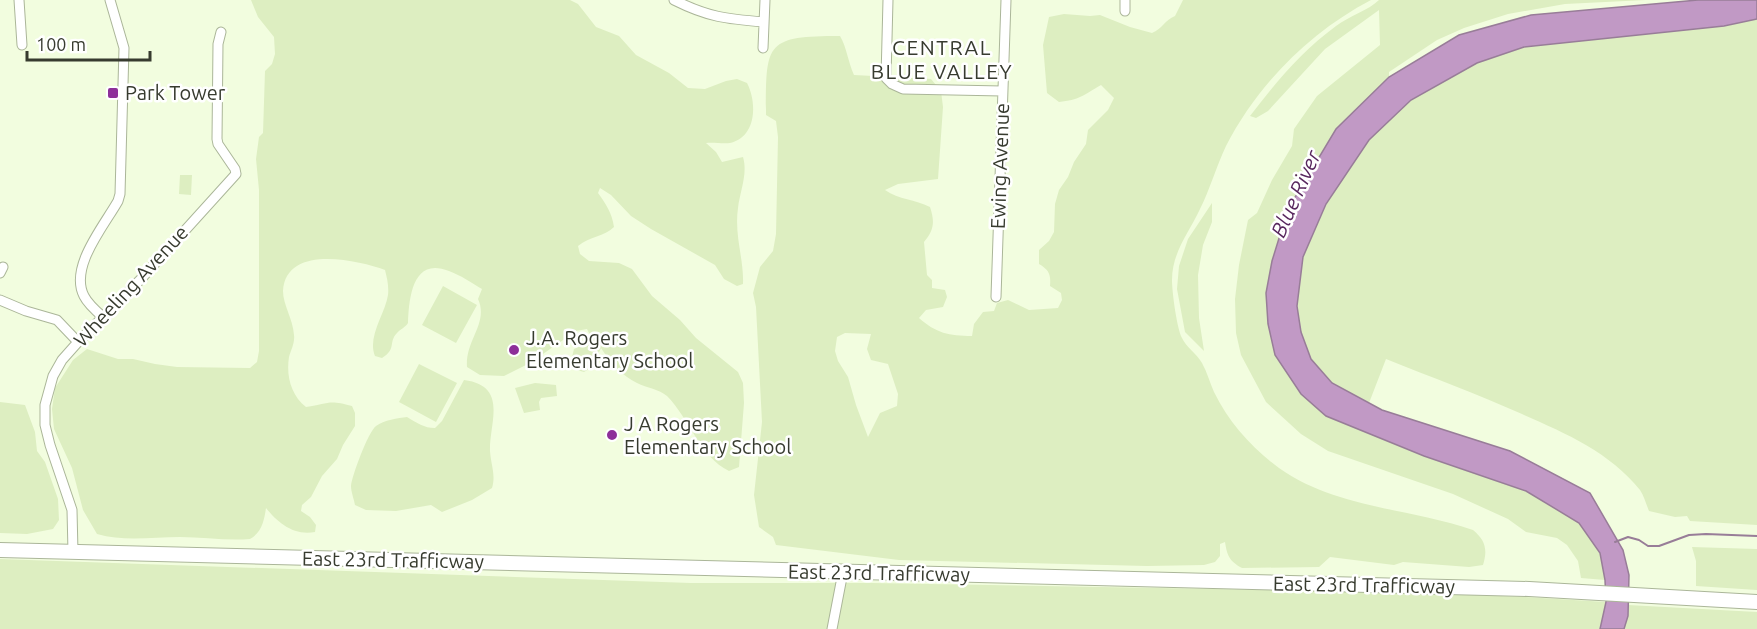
<svg xmlns="http://www.w3.org/2000/svg" width="1757" height="629" font-family="Ubuntu,sans-serif">
<style>
.green{fill:#ddeec1;fill-rule:evenodd}
.water{fill:#c199c5;stroke:#987d98;stroke-width:1.5}
.lines{fill:none;stroke-linecap:round;stroke-linejoin:round}
.stream{stroke:#987d98;stroke-width:2}
.street-casing{stroke:#abb699;stroke-width:11}
.secondary-casing{stroke:#abb699;stroke-width:16}
.street{stroke:#fff;stroke-width:9}
.secondary{stroke:#fff;stroke-width:14}
.poi-dot{fill:#8d2f99;stroke:#fff;stroke-width:2}
.labels{text-anchor:middle;stroke-width:5;stroke-linejoin:round;paint-order:stroke}
.poi-label{font-size:20px;fill:#373b2f;stroke:#fff;text-anchor:start}
.street-label{font-size:20px;fill:#373b2f;stroke:#fff}
.neighbourhood-label{font-size:21px;letter-spacing:1.5px;fill:#373b2f;stroke:#fff}
.water-label{font-size:21px;font-style:italic;fill:#58275e;stroke:#fff}
</style>
<rect width="100%" height="100%" fill="#f2fddf"/>
<path class="green" d="M 251,0 L 570,0 L 578,4 L 596,27 L 619,36 L 636,55 L 669,73 L 688,88 L 705,89 L 726,81 L 737,79 L 747,83 C 757,102 757,137 730,143 C 723,144 713,142 706,143 L 716,152 L 722,162 L 743,157 C 748,174 740,191 738,208 C 734,235 744,259 743,284 L 737,286 L 724,279 L 715,265 L 651,229 L 631,216 L 611,195 L 600,188 L 598,193 C 606,204 612,213 614,227 C 604,237 590,236 578,246 L 580,254 L 589,261 L 619,263 L 632,269 L 652,296 L 680,320 L 696,338 L 738,372 L 743,383 L 744,403 L 739,467 L 729,471 C 700,457 689,418 667,396 C 659,389 647,388 637,383 C 622,376 610,362 601,348 L 592,367 L 584,372 L 577,370 L 572,357 L 574,349 L 587,343 L 590,335 L 587,329 L 576,331 L 530,363 L 504,376 L 480,375 L 467,367 C 465,340 489,323 478,299 L 482,289 C 472,283 460,275 449,271 C 412,256 409,299 408,323 C 405,328 400,329 397,333 C 388,342 397,349 382,358 L 375,356 C 367,337 385,314 388,295 C 389,286 387,278 385,270 C 357,260 286,244 283,291 C 283,305 293,319 294,335 C 295,343 291,350 289,357 C 286,376 291,395 306,407 C 328,404 328,399 352,406 L 355,413 L 355,426 L 343,445 L 337,459 L 322,476 L 311,497 L 302,505 L 301,511 L 310,517 L 316,525 L 315,532 C 294,536 278,523 266,508 C 264,521 262,532 250,539 C 227,541 204,537 180,537 C 153,537 124,542 97,534 L 83,510 L 72,468 L 54,429 L 52,409 L 55,388 L 73,360 L 87,349 L 118,359 L 133,359 L 155,364 L 177,367 L 250,368 L 257,362 L 259,351 L 259,190 L 256,159 L 259,137 L 263,133 L 265,71 L 272,64 L 275,54 L 274,37 L 258,17 Z
M 1183,0 L 1371,0 C 1310,32 1258,84 1226,146 C 1216,167 1210,189 1200,209 C 1189,233 1172,252 1172,280 C 1172,292 1177,329 1182,338 C 1186,347 1197,354 1202,363 C 1207,372 1210,383 1214,392 C 1229,423 1252,448 1279,468 C 1335,508 1409,508 1473,530 C 1485,540 1488,549 1483,565 L 1469,567 L 1403,562 L 1394,565 L 1330,557 L 1319,567 L 1242,568 C 1229,561 1227,555 1225,542 L 1220,544 L 1220,556 L 1215,562 L 1204,565 L 1147,566 L 899,560 L 776,545 L 773,537 L 759,527 L 754,495 L 762,422 L 756,307 L 753,293 L 760,267 L 773,251 L 776,234 L 778,137 L 776,121 L 766,115 C 766,43 765,36 840,36 C 847,48 848,62 854,75 L 931,79 L 941,91 L 943,107 L 938,179 L 898,184 L 885,190 C 899,200 915,199 930,207 C 935,222 934,230 924,242 L 927,275 L 932,280 L 932,288 L 945,290 L 947,297 L 943,307 L 926,310 L 919,318 C 936,333 949,336 972,336 L 974,324 L 983,312 L 994,311 L 997,303 L 1008,300 L 1029,310 L 1058,308 L 1062,300 L 1061,293 L 1050,286 C 1051,274 1049,270 1039,264 L 1039,250 L 1049,241 L 1054,232 L 1055,204 L 1059,190 L 1068,177 L 1074,162 L 1086,144 L 1088,130 L 1108,110 L 1114,98 L 1101,85 C 1084,95 1079,100 1059,102 L 1047,93 L 1043,45 L 1049,17 L 1064,14 L 1090,16 L 1100,15 L 1130,27 L 1152,33 C 1162,29 1165,20 1175,16 ZM 845,333 L 871,334 L 867,349 L 871,360 L 888,364 L 898,394 L 897,406 L 880,413 L 868,437 L 856,405 L 848,377 L 838,361 L 835,351 L 837,337 Z
M 1379,0 L 1646,0 L 1565,4 L 1508,14 L 1464,28 L 1437,40 L 1389,72 L 1389,77 L 1336,129 L 1288,209 L 1272,261 L 1266,293 L 1268,324 L 1275,355 L 1288,373 L 1326,416 L 1424,456 L 1526,491 L 1580,523 L 1600,553 L 1605,580 L 1581,578 L 1578,561 L 1567,545 L 1557,538 L 1526,532 L 1508,519 L 1453,494 L 1328,451 L 1301,434 L 1266,402 L 1241,355 L 1236,333 L 1235,299 L 1239,265 L 1248,220 L 1257,213 L 1272,180 L 1292,146 L 1294,129 L 1317,96 L 1380,45 L 1379,10 L 1325,49 L 1268,111 L 1256,118 L 1250,116 C 1276,82 1302,51 1336,26 C 1349,16 1369,10 1379,0 Z
M 1757,19 L 1757,525 L 1690,521 L 1687,516 L 1675,517 L 1649,511 C 1646,504 1644,496 1640,490 C 1610,452 1565,433 1522,414 C 1477,394 1431,377 1386,359 L 1369,403 L 1332,383 L 1311,359 L 1301,332 L 1297,306 L 1303,257 L 1326,204 L 1369,140 L 1411,100 L 1477,63 L 1524,47 L 1724,26 Z
M 180,175 L 192,175 L 191,195 L 179,194 Z
M 1212,203 L 1212,222 L 1203,245 L 1198,275 L 1199,318 L 1204,351 L 1185,332 L 1177,289 L 1179,266 L 1188,239 Z
M 443,286 L 477,305 L 456,343 L 422,325 Z
M 419,364 L 457,383 L 436,422 L 399,402 Z
M 464,380 C 509,386 489,423 490,451 C 491,465 496,475 492,488 L 472,500 L 442,512 L 431,505 L 396,511 L 366,510 L 355,505 C 354,499 351,492 351,486 C 352,476 368,432 376,426 C 384,420 398,418 407,417 C 417,423 424,428 435,428 L 442,421 Z
M 535,383 L 556,385 L 557,396 L 541,398 L 539,402 L 540,410 L 524,413 L 515,388 Z
M 0,402 L 25,405 L 35,432 L 37,451 L 45,462 L 58,499 L 59,520 L 53,529 L 27,534 L 0,533 Z
M 1692,547 L 1757,549 L 1757,590 L 1696,586 L 1696,561 Z
M 0,559 L 691,583 L 872,583 L 1395,592 L 1525,597 L 1606,602 L 1600,629 L 0,629 Z
M 1628,605 L 1757,612 L 1757,629 L 1624,629 Z"/>
<path class="water" d="M 1698,0 L 1757,0 L 1757,19 L 1724,26 L 1524,47 L 1477,63 L 1411,100 L 1369,140 L 1326,204 L 1303,257 L 1297,306 L 1301,332 L 1311,359 L 1332,383 L 1382,410 L 1510,451 L 1590,493 L 1623,550 L 1629,575 L 1628,616 L 1624,629 L 1600,629 L 1606,602 L 1605,580 L 1600,553 L 1579,523 L 1526,491 L 1424,456 L 1326,416 L 1301,394 L 1275,355 L 1268,324 L 1266,293 L 1272,261 L 1288,209 L 1336,129 L 1389,77 L 1459,35 L 1531,15 Z"/>
<g class="lines">
<path class="stream" d="M 1615,542 L 1628,537 L 1639,540 L 1648,546 L 1659,546 L 1689,535 L 1706,534 L 1757,536"/>
<defs>
<path id="street" d="M 19,0 L 22,45
M 674,0 C 708,17 726,19 764,22
M 888,0 L 886,78 L 892,84 L 903,89 L 1002,91
M 1125,11 L 1125,0
M 763,48 L 765,0
M 0,273 L 3,267
M 996,297 L 1006,0
M 0,300 L 26,311 L 57,320 L 78,342
M 103,317 C 96,311 88,304 84,296 C 69,267 104,226 118,201 L 120,194 L 124,48 L 110,0
M 73,552 L 72,510 L 50,445 L 45,425 L 45,405 L 53,376 L 62,360 L 78,342 L 141,279 L 236,174 L 235,169 L 218,144 L 217,139 L 218,44 L 221,32
M 832,629 L 843,572"/>
<path id="secondary" d="M 0,550 L 1529,589 L 1757,602"/>
</defs>
<use href="#street" class="street-casing"/>
<use href="#secondary" class="secondary-casing"/>
<use href="#street" class="street"/>
<use href="#secondary" class="secondary"/>
</g>
<g class="poi-dot">
<rect x="107" y="87" width="12" height="12" rx="3"/>
<circle cx="514" cy="350" r="6"/>
<circle cx="612" cy="435" r="6"/>
</g>
<g class="labels">
<g class="poi-label">
<text x="125" y="100">Park Tower</text>
<text x="526" y="345">J.A. Rogers<tspan x="526" dy="23">Elementary School</tspan></text>
<text x="624" y="431">J A Rogers<tspan x="624" dy="23">Elementary School</tspan></text>
</g>
<g class="street-label">
<text transform="translate(1000 166) rotate(-88)" y="7">Ewing Avenue</text>
<text transform="translate(131 286) rotate(-47)" y="7">Wheeling Avenue</text>
<text transform="translate(393 560) rotate(1)" y="7">East 23rd Trafficway</text>
<text transform="translate(879 573) rotate(1)" y="7">East 23rd Trafficway</text>
<text transform="translate(1364 585) rotate(1)" y="7">East 23rd Trafficway</text>
</g>
<g class="neighbourhood-label">
<text x="942" y="55">CENTRAL<tspan x="942" dy="24">BLUE VALLEY</tspan></text>
</g>
<g class="water-label">
<text transform="translate(1296 194) rotate(-66)" y="7">Blue River</text>
</g>
</g>
<path d="M27 51v9h123v-9" fill="none" stroke="#373b2f" stroke-width="3"/>
<text x="36" y="51" font-size="18" fill="#373b2f" stroke="#ffffff" stroke-width="4.5" paint-order="stroke">100 m</text>
</svg>
